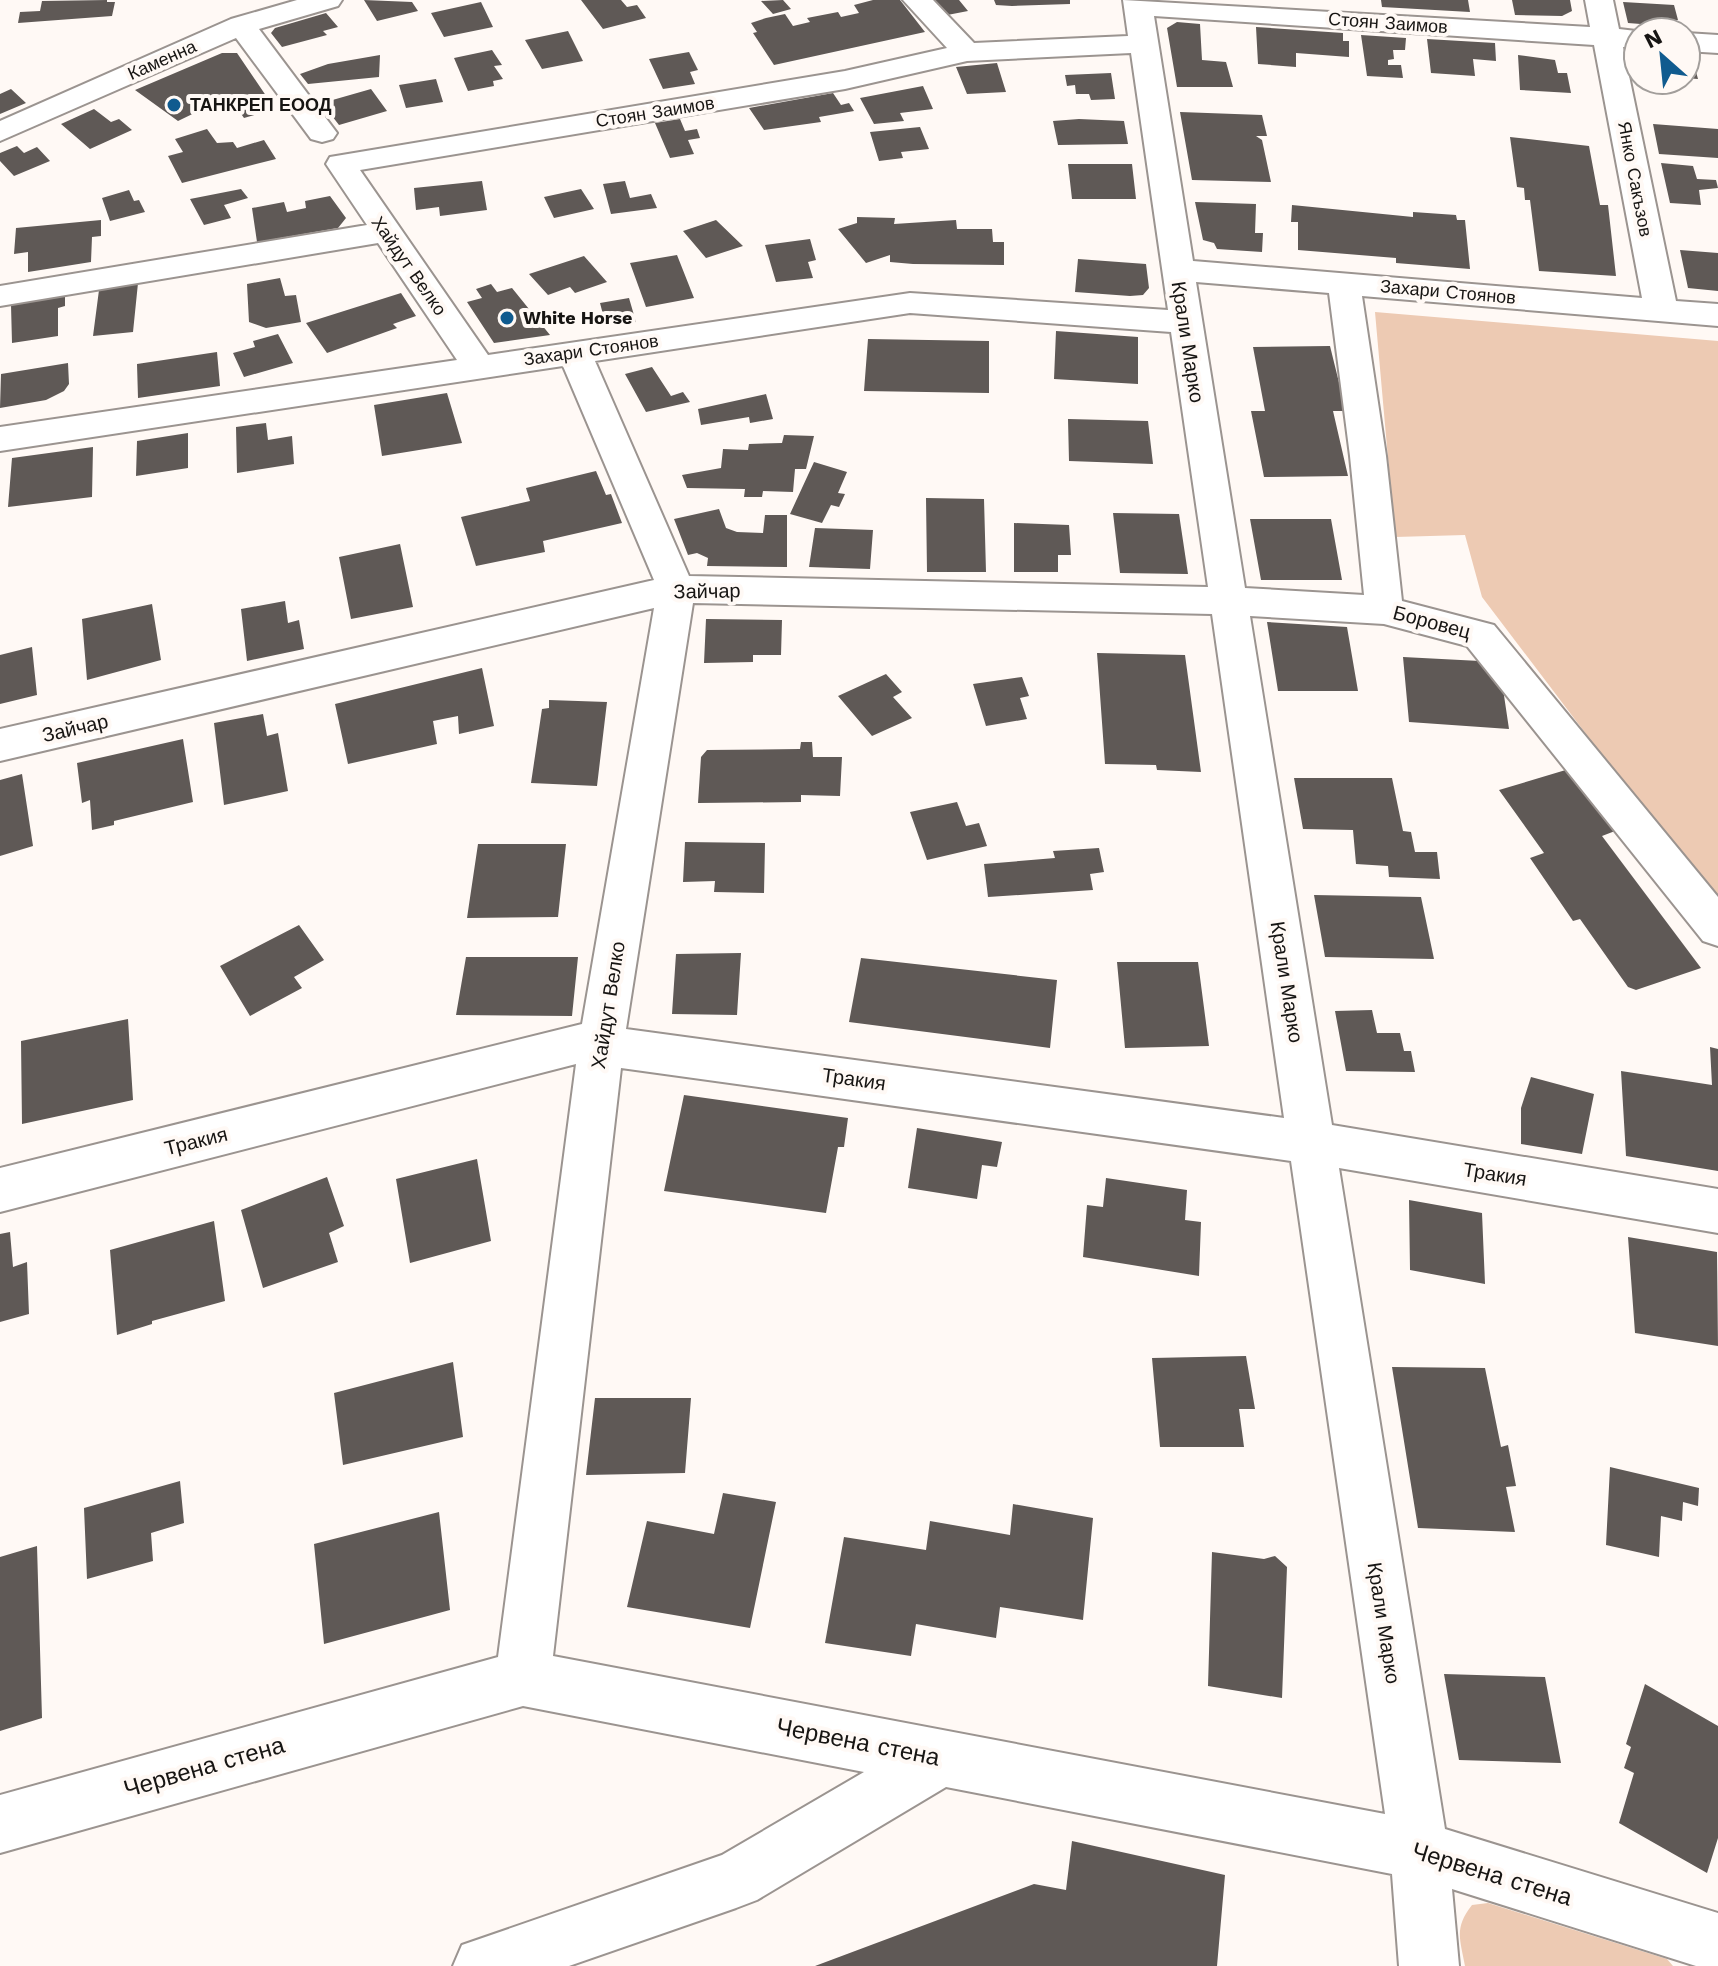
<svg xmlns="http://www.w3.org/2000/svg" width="1718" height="1966" font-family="'Work Sans',sans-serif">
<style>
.green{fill:#edcab3}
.building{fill:#5f5956}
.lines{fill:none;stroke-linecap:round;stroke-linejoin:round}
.minor-casing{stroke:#9b9490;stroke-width:4}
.minor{fill:#fff;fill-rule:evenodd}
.poi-dot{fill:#105b8f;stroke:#fff9f5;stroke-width:3}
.labels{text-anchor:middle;stroke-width:8;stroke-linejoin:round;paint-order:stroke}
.far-street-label{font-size:18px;fill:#171513;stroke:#fff9f5}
.far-poi-label{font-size:18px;font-weight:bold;fill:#171513;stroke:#fff9f5;text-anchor:start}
.street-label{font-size:20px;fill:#171513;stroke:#fff9f5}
.near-street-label{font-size:24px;fill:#171513;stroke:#fff9f5}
</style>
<rect width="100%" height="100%" fill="#fff9f5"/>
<path class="green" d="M 1375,312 L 1718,341 L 1718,908 L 1482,597 L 1465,535 L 1395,537 Z
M 1488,1903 L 1667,1959 L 1673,1966 L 1465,1966 C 1460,1939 1454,1928 1472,1905 Z"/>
<path class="building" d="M 107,0 L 107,2 L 115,2 L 112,16 L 18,23 L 20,12 L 40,11 L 42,1 Z
M 364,0 L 412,2 L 418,11 L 377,21 Z
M 581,0 L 621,0 L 627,7 L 637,5 L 646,18 L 603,29 Z
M 783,0 L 791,9 L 773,14 L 761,1 Z
M 873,0 L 900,0 L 925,32 L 774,65 L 753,33 L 757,32 L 751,23 L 766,18 L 785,14 L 793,26 L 810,22 L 807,18 L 838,12 L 841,17 L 859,13 L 854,5 Z
M 925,0 L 959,0 L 968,11 L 937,17 Z
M 994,0 L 1070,0 L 1070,4 L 1012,6 L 996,5 Z
M 1381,0 L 1468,0 L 1470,12 L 1382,7 Z
M 1512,0 L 1570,0 L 1572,11 L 1562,16 L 1515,15 Z
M 481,2 L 493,27 L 444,37 L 431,13 Z
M 1623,2 L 1674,5 L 1678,20 L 1663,20 L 1666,26 L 1628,23 Z
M 326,13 L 338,27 L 323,31 L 327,35 L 282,47 L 271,33 L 275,28 Z
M 1177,22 L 1200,24 L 1202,60 L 1226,62 L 1233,87 L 1177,87 L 1167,28 Z
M 1256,27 L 1343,33 L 1343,41 L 1349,41 L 1349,57 L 1296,53 L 1296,67 L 1258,64 Z
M 568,31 L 583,61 L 542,69 L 525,40 Z
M 1361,35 L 1406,38 L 1405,50 L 1393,50 L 1394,59 L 1388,60 L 1388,65 L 1401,65 L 1403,78 L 1367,76 Z
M 1427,39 L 1495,43 L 1496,61 L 1473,59 L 1475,76 L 1431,73 Z
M 492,50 L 502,65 L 494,66 L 503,79 L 493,81 L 494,86 L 468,91 L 454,58 Z
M 689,52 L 698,70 L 690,72 L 695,84 L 663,89 L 649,59 Z
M 222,53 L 237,53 L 275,109 L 244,118 L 237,108 L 217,113 L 209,106 L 178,121 L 135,90 Z
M 380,55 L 379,77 L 308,84 L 300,74 L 328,64 Z
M 1518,55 L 1555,60 L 1558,73 L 1567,73 L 1571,93 L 1520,90 Z
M 1686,56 L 1692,57 L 1698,79 L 1686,78 Z
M 997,63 L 1006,92 L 967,94 L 956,67 Z
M 1111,73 L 1115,99 L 1091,100 L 1089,94 L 1076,94 L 1075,85 L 1067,86 L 1065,75 Z
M 436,79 L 443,102 L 406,108 L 399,85 Z
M 923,86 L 933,109 L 900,113 L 904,121 L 874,124 L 860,98 Z
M 11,89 L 26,103 L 0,114 L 0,94 Z
M 371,89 L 387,111 L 339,125 L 322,103 Z
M 833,93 L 841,105 L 849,103 L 854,111 L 819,117 L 821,122 L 764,130 L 749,108 Z
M 94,109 L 111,122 L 119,119 L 132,130 L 90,149 L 61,124 Z
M 1180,112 L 1262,115 L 1267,136 L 1256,136 L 1262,140 L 1271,182 L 1192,180 Z
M 680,119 L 685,131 L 697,129 L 700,138 L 688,140 L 694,154 L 670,158 L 655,123 Z
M 1079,119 L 1124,121 L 1128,144 L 1058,145 L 1053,121 Z
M 1653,124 L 1718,129 L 1718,158 L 1659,154 Z
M 920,127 L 929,149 L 901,152 L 903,158 L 879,161 L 870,132 Z
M 207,129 L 217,143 L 233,142 L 237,148 L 264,140 L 276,159 L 182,183 L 168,156 L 183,152 L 175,139 Z
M 1510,137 L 1589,146 L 1600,205 L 1608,205 L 1616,276 L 1539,271 L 1530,200 L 1525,200 L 1524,188 L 1517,187 Z
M 17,146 L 24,153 L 37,147 L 50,161 L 14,176 L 0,161 L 0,153 Z
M 1661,163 L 1693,166 L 1697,179 L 1716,180 L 1718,188 L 1699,190 L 1701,205 L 1670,203 Z
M 1068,164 L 1132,164 L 1136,199 L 1072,199 Z
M 482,181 L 487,210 L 440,216 L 439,207 L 416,210 L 414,188 Z
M 625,181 L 630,198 L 651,194 L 657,208 L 611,214 L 603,184 Z
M 241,189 L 248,198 L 224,205 L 231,218 L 204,225 L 190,199 Z
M 581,189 L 594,209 L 554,218 L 544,197 Z
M 129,190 L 134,201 L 139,200 L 145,212 L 110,221 L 102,198 Z
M 330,196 L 346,218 L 338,228 L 257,242 L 252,208 L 284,202 L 287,212 L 306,208 L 305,201 Z
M 1195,202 L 1256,204 L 1255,233 L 1263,233 L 1262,252 L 1217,249 L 1214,243 L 1203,240 Z
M 1292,205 L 1413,217 L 1413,212 L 1456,215 L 1457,220 L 1465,220 L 1470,269 L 1396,263 L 1396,258 L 1298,250 L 1298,222 L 1291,222 Z
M 857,217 L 895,218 L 894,224 L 956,220 L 957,229 L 992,229 L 993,242 L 1004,242 L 1004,265 L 913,264 L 890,262 L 890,255 L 866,263 L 838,229 L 857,223 Z
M 101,220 L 101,236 L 92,237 L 91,262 L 28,272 L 28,252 L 14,254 L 16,228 Z
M 716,220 L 743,246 L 706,258 L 683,231 Z
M 810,239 L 816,260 L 808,262 L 813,278 L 776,282 L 765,245 Z
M 1680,250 L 1718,253 L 1718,291 L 1688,288 Z
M 677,255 L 694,298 L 646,307 L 630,263 Z
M 584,256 L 607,282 L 575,293 L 570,287 L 548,295 L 529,274 Z
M 1078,259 L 1146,264 L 1149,288 L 1143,295 L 1130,296 L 1075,292 Z
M 280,278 L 285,296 L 296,295 L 301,322 L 266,328 L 249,322 L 247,284 Z
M 138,283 L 133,332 L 93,336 L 99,290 Z
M 491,284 L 497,292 L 512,288 L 550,335 L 494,343 L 467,302 L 482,298 L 476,289 Z
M 401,293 L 416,316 L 393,324 L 397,328 L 327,353 L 306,323 Z
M 65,296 L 65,306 L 58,308 L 58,336 L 12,343 L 11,305 Z
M 629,298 L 636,322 L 606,326 L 600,303 Z
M 1056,331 L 1138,337 L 1138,384 L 1054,379 Z
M 278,334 L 293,363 L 244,377 L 233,353 L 255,347 L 253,341 Z
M 868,339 L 989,341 L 989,393 L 864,391 Z
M 1330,346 L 1346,411 L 1333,411 L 1348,476 L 1264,477 L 1251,411 L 1265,411 L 1253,347 Z
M 217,352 L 220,386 L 138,398 L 137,364 Z
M 68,363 L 69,384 L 64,391 L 46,400 L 0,408 L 1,374 Z
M 652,367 L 671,396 L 683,392 L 690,402 L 646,412 L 625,374 Z
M 447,393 L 462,443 L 382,456 L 374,405 Z
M 766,394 L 773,419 L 750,423 L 749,417 L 701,425 L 698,409 Z
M 1068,419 L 1148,421 L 1153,464 L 1069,461 Z
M 266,423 L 268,440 L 292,436 L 294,464 L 237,473 L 236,427 Z
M 188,433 L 188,468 L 136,476 L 137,441 Z
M 784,435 L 814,436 L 806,469 L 795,469 L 793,492 L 763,491 L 762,497 L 744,497 L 745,489 L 687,488 L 682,475 L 721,468 L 723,449 L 748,450 L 749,444 L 782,443 Z
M 93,447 L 92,497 L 8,507 L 12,458 Z
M 814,462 L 847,472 L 838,493 L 845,494 L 839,507 L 831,505 L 822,523 L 790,514 Z
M 596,471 L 606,495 L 611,494 L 622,523 L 543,541 L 545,552 L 476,566 L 461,517 L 530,501 L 526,488 Z
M 926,498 L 984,499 L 986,572 L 927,572 Z
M 719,509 L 726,528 L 737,532 L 763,533 L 765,515 L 787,515 L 787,567 L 707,566 L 708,558 L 697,553 L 688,555 L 674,519 Z
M 1113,513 L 1179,514 L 1188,574 L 1120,573 Z
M 1250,519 L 1331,519 L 1342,580 L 1261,580 Z
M 1014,523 L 1069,525 L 1071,555 L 1058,555 L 1058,572 L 1014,572 Z
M 815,528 L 873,530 L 870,569 L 809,567 Z
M 400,544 L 413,607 L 351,619 L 339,557 Z
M 285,601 L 288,623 L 299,620 L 304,649 L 247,661 L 241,609 Z
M 152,604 L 161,660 L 87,680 L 82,619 Z
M 706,619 L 782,620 L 781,655 L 753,655 L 753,662 L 704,663 Z
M 1267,622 L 1347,627 L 1358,691 L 1278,691 Z
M 32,647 L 37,695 L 0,704 L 0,655 Z
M 1097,653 L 1185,655 L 1201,772 L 1157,770 L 1156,765 L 1105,764 Z
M 1403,657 L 1499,662 L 1509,729 L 1409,722 Z
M 482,668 L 494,726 L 459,734 L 458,716 L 433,721 L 437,744 L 348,764 L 335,704 Z
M 886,674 L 902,692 L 893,697 L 912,718 L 872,736 L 838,696 Z
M 1022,677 L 1029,696 L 1020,698 L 1027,719 L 986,726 L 973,684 Z
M 549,700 L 607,702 L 597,786 L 531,783 L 542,709 L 549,708 Z
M 263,714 L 267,736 L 278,733 L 288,791 L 224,805 L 214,723 Z
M 183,739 L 193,802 L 114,821 L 114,825 L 92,830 L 90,800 L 82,803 L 77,763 Z
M 801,742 L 812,742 L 813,757 L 842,757 L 840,796 L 801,795 L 801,802 L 698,803 L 701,757 L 707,750 L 800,749 Z
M 1569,769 L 1615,831 L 1602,836 L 1701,968 L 1636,990 L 1628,987 L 1580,919 L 1573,921 L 1530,858 L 1544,853 L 1499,790 Z
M 22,774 L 33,846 L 0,856 L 0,780 Z
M 1294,778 L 1392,778 L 1403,831 L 1411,832 L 1415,852 L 1437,852 L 1440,879 L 1389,877 L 1388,866 L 1356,864 L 1353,830 L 1303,829 Z
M 957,802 L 966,826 L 979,823 L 987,846 L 927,860 L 910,812 Z
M 685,842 L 765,843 L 764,893 L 714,892 L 715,881 L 683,882 Z
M 478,844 L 566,844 L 558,917 L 467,918 Z
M 1099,848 L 1104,872 L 1090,874 L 1093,890 L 988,897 L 984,864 L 1055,858 L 1053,851 Z
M 1314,895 L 1421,897 L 1434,959 L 1325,957 Z
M 299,925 L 324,960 L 294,977 L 302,988 L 250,1016 L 220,966 Z
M 741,953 L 737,1015 L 672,1014 L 676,954 Z
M 466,957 L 578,957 L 572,1016 L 456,1015 Z
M 861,958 L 1057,980 L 1050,1048 L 849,1022 Z
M 1117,962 L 1198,962 L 1209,1046 L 1125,1048 Z
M 1372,1010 L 1377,1033 L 1400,1033 L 1404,1051 L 1411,1051 L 1415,1072 L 1346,1071 L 1335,1011 Z
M 128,1019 L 133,1100 L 22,1124 L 21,1041 Z
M 1710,1047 L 1718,1049 L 1718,1171 L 1626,1156 L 1621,1071 L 1712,1085 Z
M 1531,1077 L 1594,1094 L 1582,1154 L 1521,1144 L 1521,1108 Z
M 684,1095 L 848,1118 L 844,1147 L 838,1147 L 826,1213 L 664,1191 Z
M 917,1128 L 1002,1142 L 997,1167 L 982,1165 L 977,1199 L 908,1188 Z
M 477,1159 L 491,1241 L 410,1263 L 396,1179 Z
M 327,1177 L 344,1226 L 329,1233 L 338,1262 L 263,1288 L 241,1210 Z
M 1106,1178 L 1187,1190 L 1185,1220 L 1201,1222 L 1199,1276 L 1083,1257 L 1087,1205 L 1103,1207 Z
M 1409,1200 L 1482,1213 L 1485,1284 L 1410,1270 Z
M 214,1221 L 225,1301 L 152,1321 L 152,1324 L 117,1335 L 110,1250 Z
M 10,1232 L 13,1267 L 27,1262 L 29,1314 L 0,1322 L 0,1234 Z
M 1628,1237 L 1717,1252 L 1718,1346 L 1635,1333 Z
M 1246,1356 L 1255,1409 L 1239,1409 L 1244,1447 L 1160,1447 L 1152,1358 Z
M 453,1362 L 463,1437 L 343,1465 L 334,1393 Z
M 1392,1367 L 1485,1368 L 1501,1447 L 1508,1445 L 1516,1486 L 1506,1487 L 1515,1532 L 1418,1528 Z
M 595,1398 L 691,1398 L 685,1473 L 586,1475 Z
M 1610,1467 L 1699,1488 L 1698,1506 L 1683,1502 L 1682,1521 L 1661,1516 L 1659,1557 L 1606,1545 Z
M 180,1481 L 184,1523 L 151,1533 L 153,1561 L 87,1579 L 84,1508 Z
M 723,1493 L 776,1502 L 750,1628 L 627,1607 L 647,1521 L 714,1534 Z
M 1013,1504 L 1093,1518 L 1083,1620 L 1000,1607 L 996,1638 L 916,1624 L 911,1656 L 825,1643 L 844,1537 L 926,1550 L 930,1521 L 1010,1535 Z
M 439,1512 L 450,1610 L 324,1644 L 314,1544 Z
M 37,1546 L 42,1718 L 0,1731 L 0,1557 Z
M 1212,1552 L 1264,1559 L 1275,1556 L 1287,1567 L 1282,1698 L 1208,1686 Z
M 1444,1674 L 1545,1677 L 1561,1763 L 1459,1760 Z
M 1645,1684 L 1718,1726 L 1718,1838 L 1707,1873 L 1619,1823 L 1634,1773 L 1624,1768 L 1631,1747 L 1626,1744 Z
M 1072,1841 L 1225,1875 L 1217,1966 L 815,1966 L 1034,1884 L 1066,1890 Z"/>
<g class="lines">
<defs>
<path id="minor" d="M 297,0 L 342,0 L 338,6 L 259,29 L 337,133 L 333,139 L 322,142 L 311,139 L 236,38 L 0,141 L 0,121 L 231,19 Z
M 903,0 L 933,0 L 974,43 L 1128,36 L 1123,0 L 1590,27 L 1585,0 L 1613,0 L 1619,29 L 1645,32 L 1638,32 L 1638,48 L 1623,47 L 1676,301 L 1718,304 L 1718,326 L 1362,296 L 1386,456 L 1402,601 L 1494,625 L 1718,897 L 1718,946 L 1703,941 L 1467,646 L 1384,624 L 1250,616 L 1332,1125 L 1718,1189 L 1718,1233 L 1339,1168 L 1445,1829 L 1718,1913 L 1718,1966 L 1696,1966 L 1452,1889 L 1459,1966 L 1399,1966 L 1392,1874 L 946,1787 L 757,1900 L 736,1908 L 569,1966 L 453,1966 L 462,1945 L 722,1855 L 864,1772 L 523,1706 L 0,1853 L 0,1795 L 498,1657 L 576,1064 L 0,1212 L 0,1168 L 582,1024 L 654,608 L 0,761 L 0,729 L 654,580 L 563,366 L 0,451 L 0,427 L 457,360 L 378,243 L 0,306 L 0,286 L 367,225 L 326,164 L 330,157 L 845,71 L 947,48 ZM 1154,16 L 1594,45 L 1642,298 L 1193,261 ZM 1131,53 L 1168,310 L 910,293 L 488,355 L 360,170 L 845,89 L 967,61 ZM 1196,282 L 1329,293 L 1350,456 L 1364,595 L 1245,588 ZM 910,313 L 1171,332 L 1208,587 L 689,576 L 595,361 ZM 693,603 L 1212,614 L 1284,1118 L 626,1029 ZM 621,1068 L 1291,1161 L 1385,1814 L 553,1656 Z
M 1686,33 L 1718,35 L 1718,53 L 1686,51 Z"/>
</defs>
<use href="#minor" class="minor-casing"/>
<use href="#minor" class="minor"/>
</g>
<g class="poi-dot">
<circle cx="174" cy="105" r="8"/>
<circle cx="507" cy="318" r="8"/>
</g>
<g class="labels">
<g class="far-street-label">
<text transform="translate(1388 23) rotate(4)" y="6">Стоян Заимов</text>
<text transform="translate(162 60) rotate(-24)" y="6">Каменна</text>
<text transform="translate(655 112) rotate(-9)" y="6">Стоян Заимов</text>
<text transform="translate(1635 179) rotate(79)" y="6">Янко Сакъзов</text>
<text transform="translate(409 266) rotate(55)" y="6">Хайдут Велко</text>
<text transform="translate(1448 292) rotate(5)" y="6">Захари Стоянов</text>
<text transform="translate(591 350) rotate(-8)" y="6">Захари Стоянов</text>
</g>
<g class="far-poi-label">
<text x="190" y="111">ТАНКРЕП ЕООД</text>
<text x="523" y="324">White Horse</text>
</g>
<g class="street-label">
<text transform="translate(1188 342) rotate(81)" y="7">Крали Марко</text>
<text transform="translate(707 591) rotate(-1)" y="7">Зайчар</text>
<text transform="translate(1432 622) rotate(15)" y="7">Боровец</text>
<text transform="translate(75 728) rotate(-13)" y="7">Зайчар</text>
<text transform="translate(1287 982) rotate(81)" y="7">Крали Марко</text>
<text transform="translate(608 1005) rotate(-81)" y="7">Хайдут Велко</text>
<text transform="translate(854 1079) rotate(8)" y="7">Тракия</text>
<text transform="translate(196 1141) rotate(-14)" y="7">Тракия</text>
<text transform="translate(1495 1174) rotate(9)" y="7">Тракия</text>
<text transform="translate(1384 1623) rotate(81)" y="7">Крали Марко</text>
</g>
<g class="near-street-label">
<text transform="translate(858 1742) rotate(11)" y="8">Червена стена</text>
<text transform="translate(204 1767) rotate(-16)" y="8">Червена стена</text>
<text transform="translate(1492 1874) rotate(17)" y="8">Червена стена</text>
</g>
</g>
<g transform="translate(1662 56) rotate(333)"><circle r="38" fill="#fff9f5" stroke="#a29e9b" stroke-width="2"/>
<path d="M0-6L14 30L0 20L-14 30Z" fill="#105b8f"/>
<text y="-12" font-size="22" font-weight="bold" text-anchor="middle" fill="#171513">N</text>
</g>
</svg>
